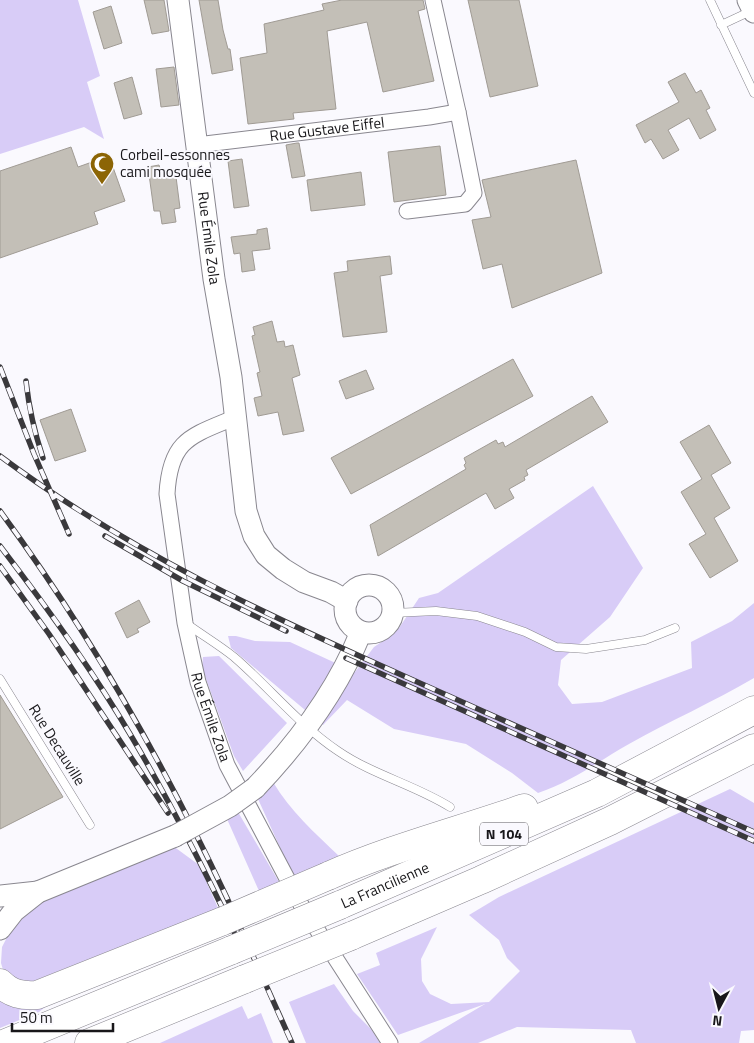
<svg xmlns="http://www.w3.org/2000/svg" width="754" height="1043" font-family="'Titillium Web',sans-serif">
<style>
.green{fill:#d8ccf7}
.building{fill:#c3bfb7;stroke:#a09b94}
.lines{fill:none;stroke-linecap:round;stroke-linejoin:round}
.lane-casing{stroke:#89878f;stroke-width:9}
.street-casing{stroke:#89878f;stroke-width:17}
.secondary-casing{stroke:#89878f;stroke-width:23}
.highway-casing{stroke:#89878f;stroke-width:29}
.lane{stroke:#fff;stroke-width:8}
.street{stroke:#fff;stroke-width:15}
.secondary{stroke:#fff;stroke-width:21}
.highway{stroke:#fff;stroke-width:28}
.rail-casing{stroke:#3a393c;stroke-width:5.5}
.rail{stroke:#faf9fe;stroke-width:4;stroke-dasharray:11;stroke-linecap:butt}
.secondary-bridge-casing{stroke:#89878f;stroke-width:23;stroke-linecap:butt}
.highway-bridge-casing{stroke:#89878f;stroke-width:29;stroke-linecap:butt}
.secondary-bridge{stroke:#fff;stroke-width:21}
.highway-bridge{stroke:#fff;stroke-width:28}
.labels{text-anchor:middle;stroke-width:4;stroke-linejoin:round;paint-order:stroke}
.shield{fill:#faf9fe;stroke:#5c5b5e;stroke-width:1}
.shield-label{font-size:14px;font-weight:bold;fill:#18171a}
.street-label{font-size:15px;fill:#18171a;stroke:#faf9fe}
.poi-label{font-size:15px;fill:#18171a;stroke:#faf9fe;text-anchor:start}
</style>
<rect width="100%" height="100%" fill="#faf9fe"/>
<path class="green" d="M 0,0 L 78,0 L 100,76 L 87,82 L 104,139 L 84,127 L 0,154 Z
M 593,486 L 643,568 L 610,617 L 561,660 L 558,685 L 572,704 L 602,702 L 692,668 L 691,642 L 732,621 L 754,603 L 754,678 C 713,702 670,721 629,744 C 599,761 571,782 538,793 L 512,773 L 466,744 L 394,729 L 347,700 L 323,725 L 231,648 L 228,636 L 236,636 L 255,641 L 290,642 L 355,672 L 374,647 L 389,637 L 399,628 L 419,598 L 438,593 Z
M 219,656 L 287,723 L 243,771 L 234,756 L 202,668 L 203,657 Z
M 273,782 C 290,811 315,833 339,856 L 293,876 L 258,799 Z
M 730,789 L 754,803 L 754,1030 L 741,1031 L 739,1043 L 636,1043 L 631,1030 L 517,1027 L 478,1043 L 419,1043 L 485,1004 L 398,1035 L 357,974 L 380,965 L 376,953 L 437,927 L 421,959 L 422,981 L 430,994 L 451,1004 L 489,1002 L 520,971 L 507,958 L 499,940 L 469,915 L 499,897 Z
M 238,812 L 279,882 L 259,891 L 227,819 Z
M 169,843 L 199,865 L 218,908 L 26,984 L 4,973 L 1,963 L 2,947 L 16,920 L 40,903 Z
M 334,984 L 353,1011 L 371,1029 L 380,1043 L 306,1043 L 289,1002 Z
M 0,995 L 50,1003 L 39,1012 L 0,1028 Z
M 242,1006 L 248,1019 L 261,1013 L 273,1043 L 160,1043 Z"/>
<path class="building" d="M 144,0 L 164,0 L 169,31 L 152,34 Z
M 199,0 L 218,0 L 223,30 L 228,49 L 230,49 L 233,70 L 212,74 Z
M 342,0 L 423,0 L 425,9 L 418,11 L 434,81 L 383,92 L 367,22 L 327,31 L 336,109 L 293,113 L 294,119 L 248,124 L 240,58 L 267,53 L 264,24 L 324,10 L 322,4 Z
M 468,0 L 519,0 L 538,86 L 490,97 Z
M 111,6 L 122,43 L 104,49 L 93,12 Z
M 174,67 L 179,105 L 161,107 L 156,69 Z
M 685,73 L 696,93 L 701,90 L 710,108 L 706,110 L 716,130 L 700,139 L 689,118 L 668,130 L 679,150 L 663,159 L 651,139 L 645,143 L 636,125 L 679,102 L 668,82 Z
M 132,77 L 142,114 L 124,119 L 114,83 Z
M 297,143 L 299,143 L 305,176 L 292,178 L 286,145 Z
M 440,146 L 446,195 L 394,202 L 388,152 Z
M 71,147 L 78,167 L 109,156 L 125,201 L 94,212 L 98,224 L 0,258 L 0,171 Z
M 242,159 L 249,206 L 234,208 L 228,161 Z
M 576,160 L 602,273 L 512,308 L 502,264 L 483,269 L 472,220 L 491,217 L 482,180 Z
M 159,165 L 161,172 L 175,169 L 180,208 L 174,209 L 176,222 L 162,224 L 160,211 L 154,211 L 148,167 Z
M 361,172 L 365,205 L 311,211 L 307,180 Z
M 267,228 L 270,249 L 252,251 L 255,270 L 242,272 L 240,253 L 234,254 L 231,237 L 257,234 L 257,230 Z
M 390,256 L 392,274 L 380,276 L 387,332 L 343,337 L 334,273 L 348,271 L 347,261 Z
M 272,321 L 277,342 L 284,341 L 285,347 L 293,345 L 300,375 L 292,378 L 304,431 L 283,435 L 278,412 L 258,416 L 254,398 L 262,396 L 257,373 L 260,372 L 252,336 L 255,335 L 253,327 Z
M 513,359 L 533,396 L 351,494 L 331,458 Z
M 366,370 L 374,389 L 346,399 L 339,381 Z
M 592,396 L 608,422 L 526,470 L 528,475 L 524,477 L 525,480 L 509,489 L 514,498 L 495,509 L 486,493 L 378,556 L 370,525 L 466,469 L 464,465 L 466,463 L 464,458 L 496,440 L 498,444 L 503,442 L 505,447 Z
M 71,409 L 86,451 L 55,461 L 40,420 Z
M 709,425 L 731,463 L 711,475 L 730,508 L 714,518 L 738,561 L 710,578 L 689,544 L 706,534 L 681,492 L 702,479 L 680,442 Z
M 139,600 L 150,622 L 137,629 L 139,632 L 127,638 L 115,613 Z
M 0,695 L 63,797 L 0,829 Z"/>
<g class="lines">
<defs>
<path id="lane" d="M 710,0 L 754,93
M 721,25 L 751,11
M 393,613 L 436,611 L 477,616 L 525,632 L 556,647 L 586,649 L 645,640 L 675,628
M 187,624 C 202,635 219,645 234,657 C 269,687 299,725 338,751 C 373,775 415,785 450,807
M 0,679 L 90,825"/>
<g id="street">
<path id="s1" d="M 197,145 L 429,117 L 458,112"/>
<path d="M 407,211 L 465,204 L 474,193 L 458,112 L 433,0"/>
<path id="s2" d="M 236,417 C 191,436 170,439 167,494 L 185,623 L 198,682 L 227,765 L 300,903 L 390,1043"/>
</g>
<g id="secondary">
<path id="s3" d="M 178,0 L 214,279 L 231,377 L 246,511 L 254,536 L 266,555 L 283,569 L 304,582 L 331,592 L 347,601"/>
<path d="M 748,0 L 754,12"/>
<circle cx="369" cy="609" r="24"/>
<path d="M 255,788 C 299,742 337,691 361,632"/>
<path d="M 0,896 L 38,892"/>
<path d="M 0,929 L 14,911 L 38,892 L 175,836"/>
</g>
<g id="highway">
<path d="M 328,876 C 391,848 458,831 524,808"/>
<path id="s4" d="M 340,905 L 597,793 L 754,710"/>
<path d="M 351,936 L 481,880 L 610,821 L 754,748"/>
<path d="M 0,983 C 11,994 22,996 37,995 L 223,921"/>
<path d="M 6,1043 L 232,950"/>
<path d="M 89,1043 L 245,979"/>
</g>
</defs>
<use href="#lane" class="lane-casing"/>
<use href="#street" class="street-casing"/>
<use href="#secondary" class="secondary-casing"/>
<use href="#highway" class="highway-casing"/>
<use href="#lane" class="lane"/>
<use href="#street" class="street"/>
<use href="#secondary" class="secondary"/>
<use href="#highway" class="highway"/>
<defs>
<path id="rail" d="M 0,367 L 34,454 L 69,534
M 26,381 C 29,409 34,431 43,458
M 0,456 C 129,552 267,615 413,680 C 527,731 640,781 754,832
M 0,511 C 87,629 165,766 227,898 C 249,946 270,995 292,1043
M 105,536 L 183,581 L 286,631
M 0,546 C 46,606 91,668 130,734 C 168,798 202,865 234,932
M 0,566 L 49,634 L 168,813
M 346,658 L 754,841"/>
</defs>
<use href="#rail" class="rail-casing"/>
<use href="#rail" class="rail"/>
<defs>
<path id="secondary-bridge" d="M 175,836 L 230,806 L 255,788"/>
<path id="highway-bridge" d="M 223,921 L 328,876
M 232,950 L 340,905
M 245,979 L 351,936"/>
</defs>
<use href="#secondary-bridge" class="secondary-bridge-casing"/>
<use href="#highway-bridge" class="highway-bridge-casing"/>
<use href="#secondary-bridge" class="secondary-bridge"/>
<use href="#highway-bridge" class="highway-bridge"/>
</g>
<defs>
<symbol id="mosque-pin" viewBox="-11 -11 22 30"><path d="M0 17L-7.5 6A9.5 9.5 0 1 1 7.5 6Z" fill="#8c6505" stroke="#faf9fe"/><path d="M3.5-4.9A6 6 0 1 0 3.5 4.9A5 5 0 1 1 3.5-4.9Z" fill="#fff"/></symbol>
</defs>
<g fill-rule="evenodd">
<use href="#mosque-pin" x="88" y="150" width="28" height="38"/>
</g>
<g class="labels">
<rect class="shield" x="480" y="822.5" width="48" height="23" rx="4"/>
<g class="shield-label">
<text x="504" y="839">N 104</text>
</g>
<g class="street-label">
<text dy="5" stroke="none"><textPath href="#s1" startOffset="131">Rue Gustave Eiffel</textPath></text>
<text dy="5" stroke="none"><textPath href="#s3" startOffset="240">Rue Émile Zola</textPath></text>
<text dy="5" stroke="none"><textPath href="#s2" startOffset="341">Rue Émile Zola</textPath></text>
<text transform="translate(57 745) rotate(58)" y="5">Rue Decauville</text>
<text dy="5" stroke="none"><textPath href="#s4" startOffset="49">La Francilienne</textPath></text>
</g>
<g class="poi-label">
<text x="120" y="160">Corbeil-essonnes<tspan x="120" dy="17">cami mosquée</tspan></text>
</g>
</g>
<g transform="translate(719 1008) rotate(187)" stroke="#faf9fe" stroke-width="4" paint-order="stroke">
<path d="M0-4L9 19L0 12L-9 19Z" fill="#18171a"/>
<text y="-8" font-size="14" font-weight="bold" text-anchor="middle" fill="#18171a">N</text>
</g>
<path d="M12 1023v8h101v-8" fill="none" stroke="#18171a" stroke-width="2.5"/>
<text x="20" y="1023" font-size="15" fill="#18171a" stroke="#faf9fe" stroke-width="4" paint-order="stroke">50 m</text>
</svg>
